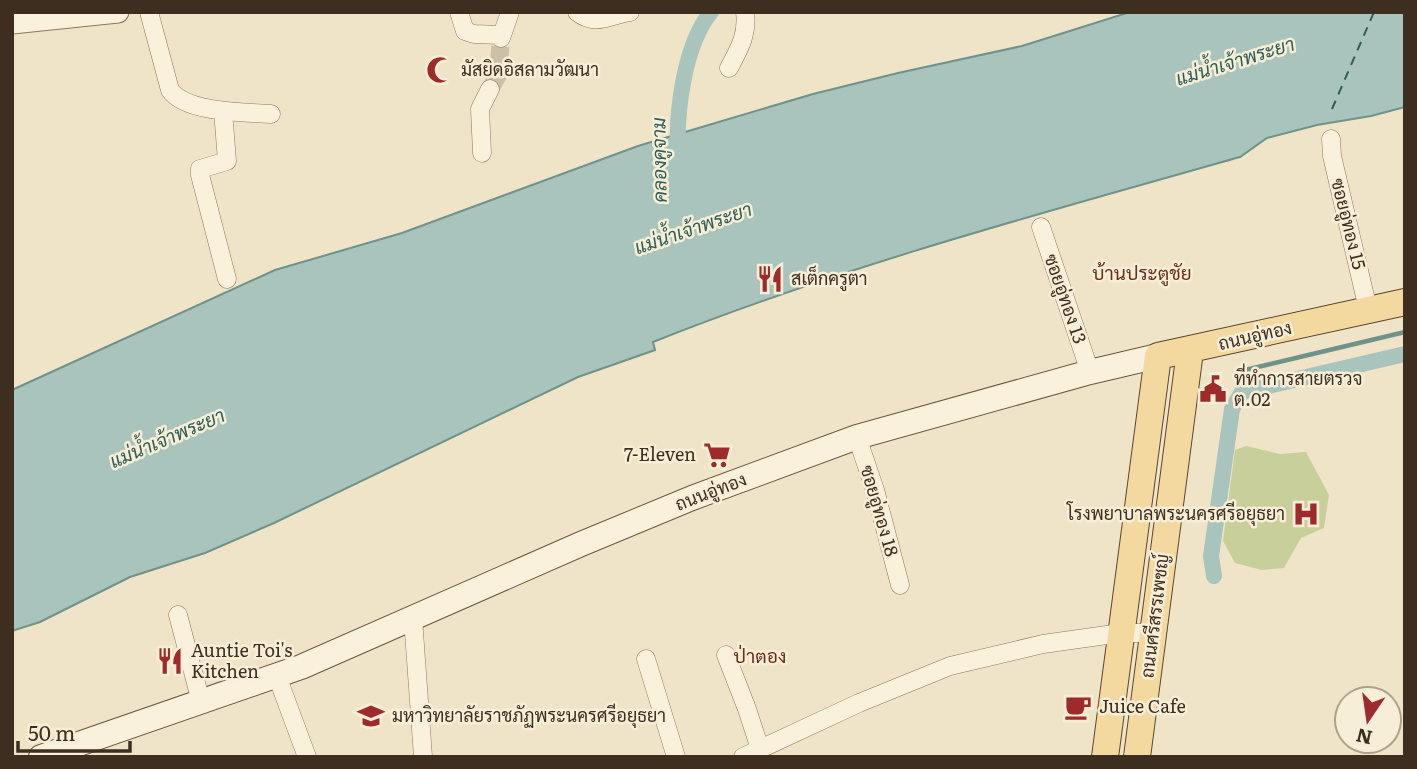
<svg xmlns="http://www.w3.org/2000/svg" width="1417" height="769" font-family="Literata,Sarabun,serif">
<style>
.green{fill:#c9cf9b}
.water{fill:#a9c4bc;stroke:#6f938a;stroke-width:2}
.lines{fill:none;stroke-linecap:round;stroke-linejoin:round}
.stream{stroke:#6f938a;stroke-width:4.5}
.canal{stroke:#a9c4bc;stroke-width:16}
.ferry{stroke:#2f5d5a;stroke-width:2;stroke-dasharray:9 7;stroke-linecap:butt}
.minor-tunnel{stroke:#ccc0a6;stroke-width:18;stroke-dasharray:18 9;stroke-linecap:butt}
.minor-casing{stroke:#8d765c;stroke-width:19}
.tertiary-casing{stroke:#8d765c;stroke-width:23}
.secondary-casing{stroke:#6f573f;stroke-width:26}
.primary-casing{stroke:#5b4430;stroke-width:28}
.minor{stroke:#faf1dc;stroke-width:18}
.tertiary{stroke:#faf1dc;stroke-width:21}
.secondary{stroke:#faf1dc;stroke-width:24}
.primary{stroke:#f3d9a0;stroke-width:26}
.labels{text-anchor:middle;stroke-width:5;stroke-linejoin:round;paint-order:stroke}
.poi-label{font-size:18px;fill:#3d2e20;stroke:#f7eed8;text-anchor:start}
.street-label{font-size:18px;fill:#3d2e20;stroke:#f7eed8}
.water-label{font-size:19px;font-style:italic;fill:#2f5d5a;stroke:#f7eed8}
.neighbourhood-label{font-size:19px;fill:#6b2e1e;stroke:#f7eed8}
</style>
<rect width="100%" height="100%" fill="#f0e4c8"/>
<path class="green" d="M 1246,446 L 1280,454 L 1306,452 L 1329,495 L 1324,528 L 1301,538 L 1284,568 L 1262,570 L 1235,563 L 1223,541 L 1235,450 Z"/>
<path class="water" d="M 1130,12 L 1405,12 L 1405,107 L 1371,116 L 1317,125 L 1267,138 L 1240,157 C 1042,213 844,266 653,342 L 655,350 L 578,377 L 274,523 L 205,553 L 130,577 L 40,622 L 12,631 L 12,390 L 275,270 L 402,233 L 638,146 L 813,94 L 898,73 L 1022,46 Z"/>
<g class="lines">
<path class="stream" d="M 1241,371 L 1405,332"/>
<path class="canal" d="M 678,153 C 676,112 684,45 711,12
M 1214,576 L 1211,556 L 1232,409 L 1242,392 L 1405,354"/>
<path class="ferry" d="M 1332,109 L 1374,12"/>
<path class="minor-tunnel" d="M 490,89 L 498,75 L 501,38"/>
<defs>
<path id="minor" d="M 149,12 L 170,90 C 186,113 245,112 271,114
M 459,12 L 465,31 L 474,34 L 500,35
M 577,12 C 596,27 609,15 630,12
M 501,38 L 510,12
M 729,68 C 739,49 748,35 745,12
M 223,111 L 227,161 L 200,169 L 200,175 L 227,279
M 1331,139 L 1332,156 L 1368,309
M 482,153 L 480,109 L 490,89
M 1041,227 L 1090,372
M 857,437 L 875,490 L 900,585
M 178,615 L 201,702
M 413,618 L 423,757
M 726,655 L 747,709 L 760,749
M 646,659 L 676,757
M 277,676 L 307,757
M 743,757 L 859,703 L 950,666 L 1043,644 L 1121,633 L 1153,633"/>
<path id="tertiary" d="M 12,23 L 118,12"/>
<path id="secondary" d="M 41,757 L 301,667 L 581,544 L 692,498 L 857,437 L 1090,372 L 1158,356"/>
<path id="primary" d="M 1105,757 L 1158,356 L 1405,302
M 1137,757 L 1190,351"/>
</defs>
<use href="#minor" class="minor-casing"/>
<use href="#tertiary" class="tertiary-casing"/>
<use href="#secondary" class="secondary-casing"/>
<use href="#primary" class="primary-casing"/>
<use href="#minor" class="minor"/>
<use href="#tertiary" class="tertiary"/>
<use href="#secondary" class="secondary"/>
<use href="#primary" class="primary"/>
</g>
<defs>
<symbol id="mosque-bare" viewBox="-9 -9 18 18"><path d="M3.5-4.9A6 6 0 1 0 3.5 4.9A5 5 0 1 1 3.5-4.9Z" fill="#9e2a2b" stroke="#f7eed8" stroke-width="2.5" paint-order="stroke"/></symbol>
<symbol id="restaurant-bare" viewBox="-9 -9 18 18"><path d="M-5-6h1v4h1v-4h1v4h1v-4h1v5L-1.5 .5V6h-2V.5L-5-1ZM5-6V6H3V1.5H1.5Q1.5-4 5-6Z" fill="#9e2a2b" stroke="#f7eed8" stroke-width="2.5" paint-order="stroke"/></symbol>
<symbol id="civic-bare" viewBox="-9 -9 18 18"><path d="M-.6-6.5H3V-4.5H.6V-3L4-1V1h2V6H-6V1h2V-1L-.6-3ZM-1.2 2.5V6h2.4V2.5Z" fill="#9e2a2b" stroke="#f7eed8" stroke-width="2.5" paint-order="stroke"/></symbol>
<symbol id="supermarket-bare" viewBox="-9 -9 18 18"><path d="M-6-5.5h2.5l.6 2H6L4.5 2H-2.5L-4.4-4H-6ZM-1.5 3.2a1.3 1.3 0 1 0 .1 0ZM3 3.2a1.3 1.3 0 1 0 .1 0Z" fill="#9e2a2b" stroke="#f7eed8" stroke-width="2.5" paint-order="stroke"/></symbol>
<symbol id="hospital-bare" viewBox="-9 -9 18 18"><path d="M-5-5h3v3.5h4V-5h3V5h-3V1.5h-4V5h-3Z" fill="#9e2a2b" stroke="#f7eed8" stroke-width="2.5" paint-order="stroke"/></symbol>
<symbol id="cafe-bare" viewBox="-9 -9 18 18"><path d="M-5.5-4.5H6V0H3Q3 3.5 0 3.5H-2.5Q-5.5 3.5-5.5 0ZM3-3.2v2h1.7v-2ZM-6 4.5H4V6H-6Z" fill="#9e2a2b" stroke="#f7eed8" stroke-width="2.5" paint-order="stroke"/></symbol>
<symbol id="university-bare" viewBox="-9 -9 18 18"><path d="M0-5L7-2L0 1L-7-2ZM-4 1L0 2.5L4 1V4Q0 6-4 4Z" fill="#9e2a2b" stroke="#f7eed8" stroke-width="2.5" paint-order="stroke"/></symbol>
</defs>
<g fill-rule="evenodd">
<use href="#mosque-bare" x="421" y="51" width="38" height="38"/>
<use href="#restaurant-bare" x="751" y="260" width="38" height="38"/>
<use href="#civic-bare" x="1194" y="370" width="38" height="38"/>
<use href="#supermarket-bare" x="698" y="436" width="38" height="38"/>
<use href="#hospital-bare" x="1287" y="495" width="38" height="38"/>
<use href="#restaurant-bare" x="151" y="642" width="38" height="38"/>
<use href="#cafe-bare" x="1059" y="688" width="38" height="38"/>
<use href="#university-bare" x="352" y="697" width="38" height="38"/>
</g>
<g class="labels">
<g class="poi-label">
<text x="461" y="76">มัสยิดอิสลามวัฒนา</text>
<text x="791" y="285">สเต็กครูตา</text>
<text x="1234" y="385">ที่ทำการสายตรวจ<tspan x="1234" dy="21">ต.02</tspan></text>
<text x="696" y="461" text-anchor="end">7-Eleven</text>
<text x="1285" y="520" text-anchor="end">โรงพยาบาลพระนครศรีอยุธยา</text>
<text x="191" y="657">Auntie Toi's<tspan x="191" dy="21">Kitchen</tspan></text>
<text x="1099" y="713">Juice Cafe</text>
<text x="392" y="722">มหาวิทยาลัยราชภัฏพระนครศรีอยุธยา</text>
</g>
<g class="street-label">
<text transform="translate(1348 224) rotate(76)" y="6">ซอยอู่ทอง 15</text>
<text transform="translate(1065 299) rotate(71)" y="6">ซอยอู่ทอง 13</text>
<text transform="translate(1255 336) rotate(-13)" y="6">ถนนอู่ทอง</text>
<text transform="translate(711 492) rotate(-21)" y="6">ถนนอู่ทอง</text>
<text transform="translate(879 511) rotate(74)" y="6">ซอยอู่ทอง 18</text>
<text transform="translate(1155 616) rotate(-83)" y="6">ถนนศรีสรรเพชญ์</text>
</g>
<g class="water-label">
<text transform="translate(1235 61) rotate(-17)" y="7">แม่น้ำเจ้าพระยา</text>
<text transform="translate(659 160) rotate(-91)" y="7">คลองคูจาม</text>
<text transform="translate(693 228) rotate(-19)" y="7">แม่น้ำเจ้าพระยา</text>
<text transform="translate(167 438) rotate(-23)" y="7">แม่น้ำเจ้าพระยา</text>
</g>
<g class="neighbourhood-label">
<text x="1142" y="280">บ้านประตูชัย</text>
<text x="760" y="663">ป่าตอง</text>
</g>
</g>
<rect width="1417" height="769" fill="none" stroke="#3d2e20" stroke-width="28"/>
<g transform="translate(1368 720) rotate(193)"><circle r="33" fill="#f7eed8" stroke="#ada18e" stroke-width="2"/>
<path d="M0-5L12 26L0 18L-12 26Z" fill="#9e2a2b"/>
<text y="-10" font-size="19" font-weight="bold" text-anchor="middle" fill="#3d2e20">N</text>
</g>
<path d="M18 741v10h112v-10" fill="none" stroke="#3d2e20" stroke-width="3.5"/>
<text x="28" y="741" font-size="21" fill="#3d2e20" stroke="#f7eed8" stroke-width="5" paint-order="stroke">50 m</text>
</svg>
